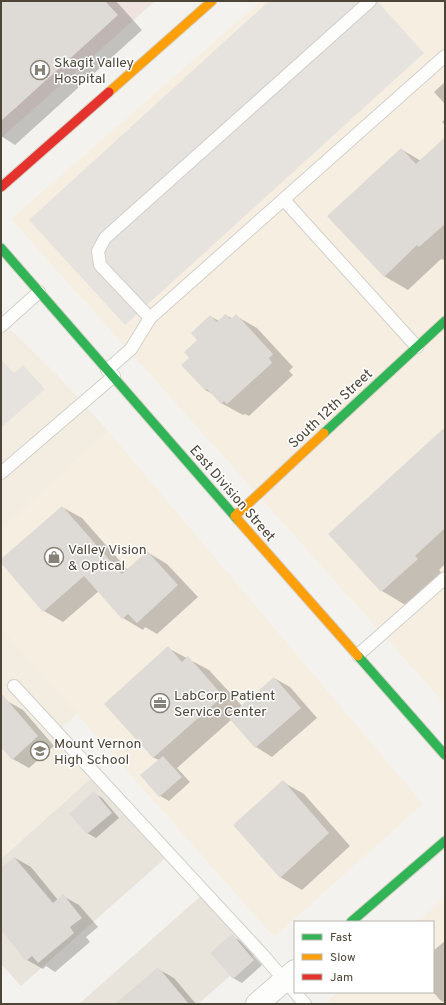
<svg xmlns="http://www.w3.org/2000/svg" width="446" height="1005" font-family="Overpass,sans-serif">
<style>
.residential{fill:#e8e4db}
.commercial{fill:#f6eee1}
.education{fill:#f2ede0}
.medical{fill:#efe3df}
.parking{fill:#e6e3df}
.shadow{fill:#0003}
.building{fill:#dedbd6}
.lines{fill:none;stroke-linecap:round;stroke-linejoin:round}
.lane-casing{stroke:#d2d0cb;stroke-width:14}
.street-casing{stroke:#d2d0cb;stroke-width:24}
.fast-casing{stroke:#d4d0c5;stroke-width:11}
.slow-casing{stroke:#d4d0c5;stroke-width:11}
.jam-casing{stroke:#d4d0c5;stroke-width:11}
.lane{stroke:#fdfdfc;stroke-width:12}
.street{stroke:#fdfdfc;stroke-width:22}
.fast{stroke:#30b455;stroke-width:9}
.slow{stroke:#ff9f0a;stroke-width:9}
.jam{stroke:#e5322d;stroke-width:9}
.labels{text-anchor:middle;stroke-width:3;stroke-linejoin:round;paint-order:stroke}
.poi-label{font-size:14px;fill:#4c4538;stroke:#fff;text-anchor:start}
.street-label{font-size:14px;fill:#4c4538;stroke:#fff}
</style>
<rect width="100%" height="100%" fill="#f4f2ee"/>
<path class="residential" d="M 98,772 L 170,854 L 21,986 L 1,964 L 1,859 Z
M 204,893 L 257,952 L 198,1004 L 79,1004 Z"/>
<path class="commercial" d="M 261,1 L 445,1 L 445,704 L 11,219 Z
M 108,431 L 423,804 L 274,937 L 1,628 L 1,529 Z
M 445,897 L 445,1004 L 333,1004 L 329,1000 L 338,992 L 433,992 L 433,922 L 417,922 Z"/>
<path class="education" d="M 8,327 L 58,376 L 108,431 L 1,529 L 1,333 Z
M 1,628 L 77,714 L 60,729 L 98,772 L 1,859 Z"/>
<path class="medical" d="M 1,1 L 155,1 L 1,138 Z"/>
<path class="parking" d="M 269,1 L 377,1 L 424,53 L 125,325 L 29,220 Z
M 1,359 L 14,373 L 23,365 L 45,389 L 1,428 Z"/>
<path class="shadow" d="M 1,1 L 116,1 L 142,30 L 15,145 L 1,136 Z
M 445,82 L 445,104 L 434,92 Z
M 445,119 L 445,125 L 442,122 Z
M 445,138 L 445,259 L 444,260 L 441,259 L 408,290 L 384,276 L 401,149 L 421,161 Z
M 226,315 L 233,319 L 236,316 L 257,328 L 293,367 L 289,371 L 293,375 L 249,416 L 245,414 L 243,415 L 221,403 L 213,394 L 205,390 L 190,358 L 210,316 L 219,321 Z
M 445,430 L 445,564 L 439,570 L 442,573 L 407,606 L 382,591 L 329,534 Z
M 62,507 L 82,518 L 128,570 L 147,552 L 167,564 L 198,597 L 157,634 L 145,627 L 143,630 L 123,618 L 99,591 L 63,622 L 44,611 L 1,560 Z
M 168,648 L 209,670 L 242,706 L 274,678 L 290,687 L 317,718 L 272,757 L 256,747 L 231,720 L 177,768 L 190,782 L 169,801 L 160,796 L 159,760 L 154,758 L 106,704 Z
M 7,701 L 23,710 L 54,746 L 29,768 L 13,759 L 1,745 L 1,706 Z
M 283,782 L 304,794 L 350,846 L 302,890 L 280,877 Z
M 94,793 L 102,798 L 119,818 L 96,838 L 87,833 Z
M 15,858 L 31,867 L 58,900 L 63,896 L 79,905 L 98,927 L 86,937 L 90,942 L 55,972 L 46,966 L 43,969 L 27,960 L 1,929 L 1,870 Z
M 232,936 L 240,941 L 262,965 L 242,983 L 233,978 Z
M 445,941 L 445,1003 L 440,1000 L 433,992 L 433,951 Z
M 158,969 L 174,978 L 196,1004 L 117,1004 Z"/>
<path class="building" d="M 1,1 L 105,1 L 118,15 L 1,121 Z
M 445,137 L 445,224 L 419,247 L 417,245 L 384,277 L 327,216 L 401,148 L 416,164 Z
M 225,314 L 231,319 L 236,314 L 273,354 L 269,358 L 272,363 L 227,404 L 224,401 L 221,404 L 207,389 L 205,390 L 181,365 L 189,358 L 184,352 L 197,340 L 191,333 L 210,315 L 217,322 Z
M 445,427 L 445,528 L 415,556 L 418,559 L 381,592 L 328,534 Z
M 62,506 L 122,574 L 147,551 L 178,585 L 137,623 L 128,614 L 122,619 L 84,576 L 43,612 L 1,563 L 1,559 Z
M 168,646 L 182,662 L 188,656 L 223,696 L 153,758 L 104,704 Z
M 274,677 L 301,708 L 255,748 L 228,717 Z
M 1,693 L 38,736 L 12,760 L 1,747 Z
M 163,756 L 182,777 L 159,797 L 140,775 Z
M 283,780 L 329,833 L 280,878 L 233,825 Z
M 94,791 L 112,813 L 87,834 L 69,814 Z
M 14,857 L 53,903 L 63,894 L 82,918 L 70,927 L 74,933 L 38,963 L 32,956 L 26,961 L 1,930 L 1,868 Z
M 232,934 L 254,960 L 233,979 L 210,953 Z
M 158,967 L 189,1004 L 115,1004 Z"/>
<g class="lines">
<defs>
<path id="lane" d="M 284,200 L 417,347
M 150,318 L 100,265 L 98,251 L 105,238 L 370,1
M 1,326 L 39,292
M 107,370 L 131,349 L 150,318 L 445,56
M 1,473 L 114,376
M 358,655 L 445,578
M 14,686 L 262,954 L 305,1004"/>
<path id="street" d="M 257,1004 L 295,971"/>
<path id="fast" d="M 1,248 L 238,520
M 324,433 L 445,321
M 358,656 L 445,755
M 351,922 L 445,841"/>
<path id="slow" d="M 109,92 L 212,1
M 235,516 L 324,433
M 238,520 L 358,656"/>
<path id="jam" d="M 1,187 L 109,92"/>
</defs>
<use href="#lane" class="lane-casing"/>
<use href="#street" class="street-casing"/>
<use href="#fast" class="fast-casing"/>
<use href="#slow" class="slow-casing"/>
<use href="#jam" class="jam-casing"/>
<use href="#lane" class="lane"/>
<use href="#street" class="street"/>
<use href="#fast" class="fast"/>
<use href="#slow" class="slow"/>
<use href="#jam" class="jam"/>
</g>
<defs>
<symbol id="hospital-ring" viewBox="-11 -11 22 22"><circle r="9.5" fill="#fff" stroke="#878278" stroke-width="1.5"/><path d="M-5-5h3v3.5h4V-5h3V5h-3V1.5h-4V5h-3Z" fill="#878278"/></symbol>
<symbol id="shop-ring" viewBox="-11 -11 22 22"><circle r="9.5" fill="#fff" stroke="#878278" stroke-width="1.5"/><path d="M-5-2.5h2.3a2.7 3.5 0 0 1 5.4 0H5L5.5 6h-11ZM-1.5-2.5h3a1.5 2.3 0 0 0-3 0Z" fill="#878278"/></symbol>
<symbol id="office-ring" viewBox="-11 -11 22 22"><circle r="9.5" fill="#fff" stroke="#878278" stroke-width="1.5"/><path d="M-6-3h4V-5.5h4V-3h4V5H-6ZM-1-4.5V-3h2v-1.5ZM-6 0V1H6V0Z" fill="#878278"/></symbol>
<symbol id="school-ring" viewBox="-11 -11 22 22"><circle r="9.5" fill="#fff" stroke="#878278" stroke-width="1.5"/><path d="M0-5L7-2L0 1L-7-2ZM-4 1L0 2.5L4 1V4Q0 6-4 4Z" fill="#878278"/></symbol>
</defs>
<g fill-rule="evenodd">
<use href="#hospital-ring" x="29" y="59" width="22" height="22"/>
<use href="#shop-ring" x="43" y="546" width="22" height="22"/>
<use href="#office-ring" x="149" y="692" width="22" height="22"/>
<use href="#school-ring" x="29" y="740" width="22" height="22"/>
</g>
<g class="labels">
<g class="poi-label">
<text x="54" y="67">Skagit Valley<tspan x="54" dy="16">Hospital</tspan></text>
<text x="68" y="554">Valley Vision<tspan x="68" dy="16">&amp; Optical</tspan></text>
<text x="174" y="700">LabCorp Patient<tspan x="174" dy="16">Service Center</tspan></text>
<text x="54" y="748">Mount Vernon<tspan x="54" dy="16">High School</tspan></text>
</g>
<g class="street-label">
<text transform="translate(330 408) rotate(-43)" y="5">South 12th Street</text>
<text transform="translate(233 493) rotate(49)" y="5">East Division Street</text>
</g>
</g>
<rect width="446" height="1005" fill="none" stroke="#4c4538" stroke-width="4"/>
<rect x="294" y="921" width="140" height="72" fill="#ffffff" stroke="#b7b5af"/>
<rect x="302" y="934" width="20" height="6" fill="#30b455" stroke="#b7b5af"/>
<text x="330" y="941" font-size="12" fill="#4c4538">Fast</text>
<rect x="302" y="954" width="20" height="6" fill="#ff9f0a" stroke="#b7b5af"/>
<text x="330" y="961" font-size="12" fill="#4c4538">Slow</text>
<rect x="302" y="974" width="20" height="6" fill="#e5322d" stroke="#b7b5af"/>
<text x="330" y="981" font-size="12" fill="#4c4538">Jam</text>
</svg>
